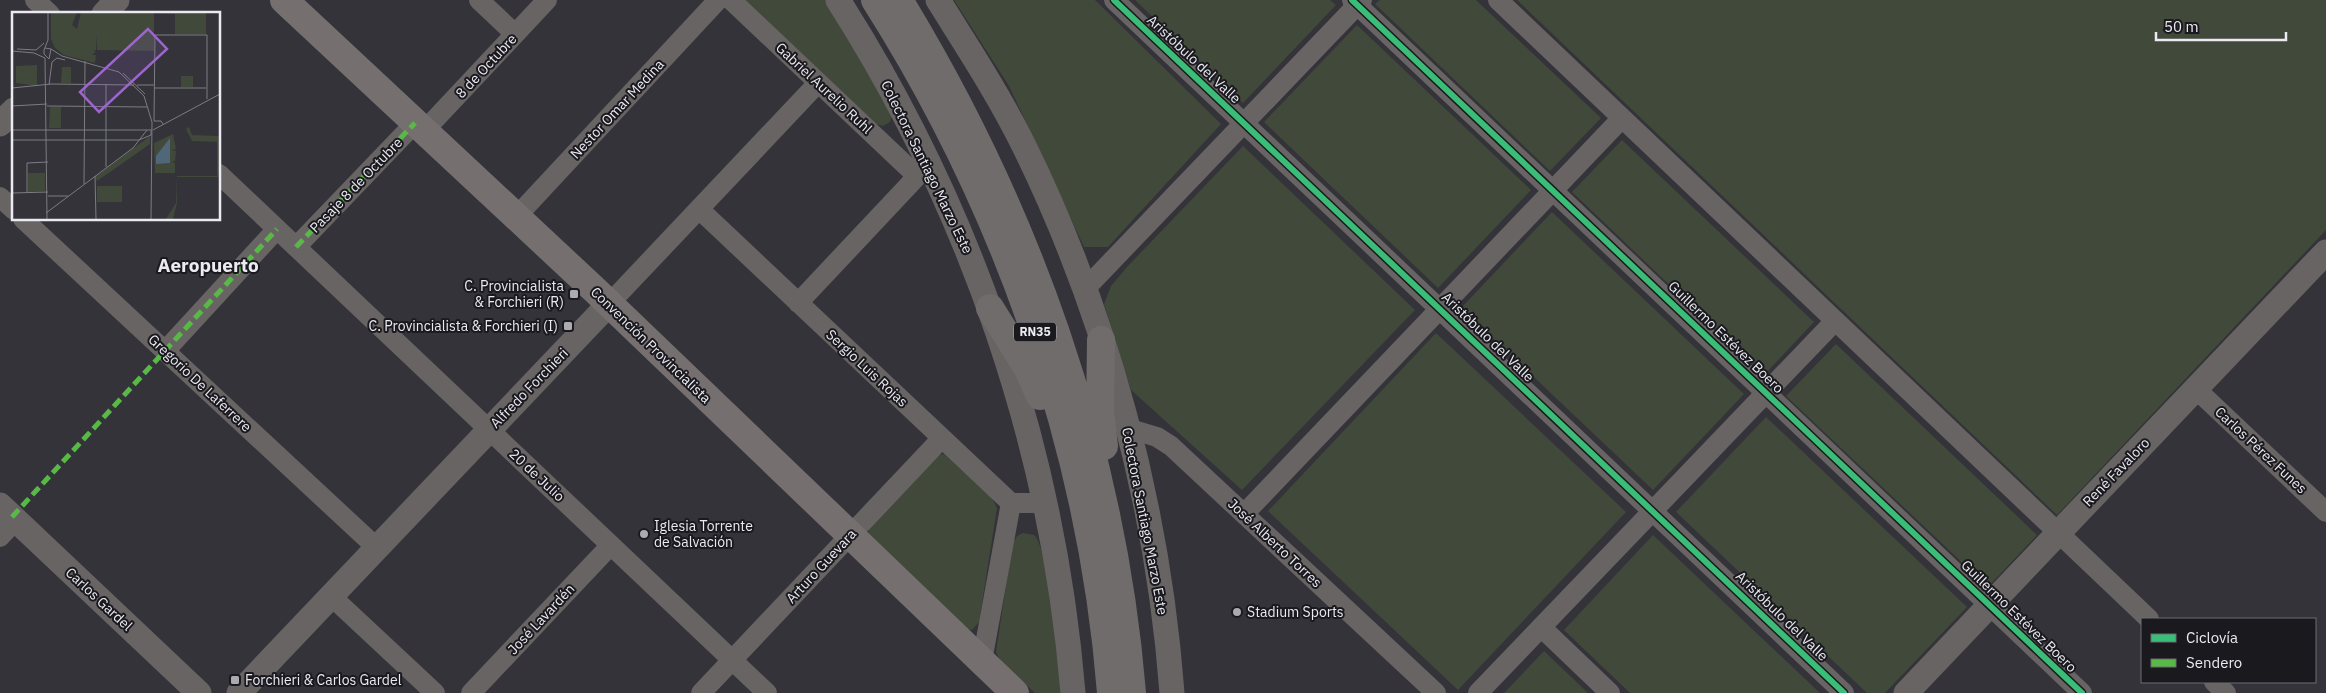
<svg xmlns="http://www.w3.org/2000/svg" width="2326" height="693" font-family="'IBM Plex Sans',sans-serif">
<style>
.green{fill:#41493b}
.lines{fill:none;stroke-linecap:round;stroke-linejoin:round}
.minor{stroke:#696464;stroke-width:20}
.tertiary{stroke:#696464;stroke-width:25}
.secondary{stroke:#75706f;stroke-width:28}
.trunk{stroke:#716c6c;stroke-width:28}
.quiet{stroke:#58b947;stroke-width:5;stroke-dasharray:10 5;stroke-linecap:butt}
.cycleway-casing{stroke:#19191e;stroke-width:9}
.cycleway{stroke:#3abd76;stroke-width:6}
.poi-dot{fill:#abaab1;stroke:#19191e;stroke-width:2}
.labels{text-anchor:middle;stroke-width:4;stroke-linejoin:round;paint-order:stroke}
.shield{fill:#19191e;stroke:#acabb2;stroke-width:1}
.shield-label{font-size:12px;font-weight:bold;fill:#ebeaf2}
.street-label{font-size:14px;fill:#ebeaf2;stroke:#19191e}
.poi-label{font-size:14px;fill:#ebeaf2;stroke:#19191e;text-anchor:start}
.district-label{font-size:19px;font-weight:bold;fill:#ebeaf2;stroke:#19191e}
.inset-road{fill:none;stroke:#7d7c83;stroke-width:1}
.view{fill:#9d65ce;fill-opacity:0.15;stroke:#9d65ce;stroke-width:2.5}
.inset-edge{fill:none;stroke:#ebeaf2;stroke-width:2.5}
</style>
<rect width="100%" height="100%" fill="#333339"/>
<path class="green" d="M 745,0 L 827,0 L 892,116 L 890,122 L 883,126 L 876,124 Z
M 954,0 L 1095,0 L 1221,124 L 1108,247 L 1084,247 L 1009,86 Z
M 1135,0 L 1330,0 L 1336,5 L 1243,103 Z
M 1380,0 L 1476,0 L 1601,118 L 1550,171 L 1375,4 Z
M 1517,0 L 2326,0 L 2326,230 L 2057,515 Z
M 1357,25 L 1531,190 L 1438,288 L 1264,122 Z
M 1622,140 L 1814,322 L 1764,375 L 1572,192 Z
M 1243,146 L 1415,310 L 1242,490 L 1131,390 L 1104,304 L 1111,286 L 1127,267 Z
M 1552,212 L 1744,394 L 1653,490 L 1461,308 Z
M 1436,333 L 1626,512 L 1458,690 L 1268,511 Z
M 1836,344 L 2037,535 L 1988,587 L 1786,396 Z
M 1766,417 L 1967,607 L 1885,693 L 1867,693 L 1676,512 Z
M 944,454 L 992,498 L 997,508 L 979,622 L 972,630 L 967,629 L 868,534 L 869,529 L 938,455 Z
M 1023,533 L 1034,535 C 1049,547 1059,667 1062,693 L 1035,693 L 1000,660 L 996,652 L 1012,545 L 1017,536 Z
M 1653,535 L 1820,693 L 1630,693 L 1564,630 Z
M 1544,651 L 1588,693 L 1504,693 Z"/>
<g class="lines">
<path class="minor" d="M 35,0 L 50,14
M 479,0 L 515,34
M 731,0 L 917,176
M 1114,0 L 1844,693
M 1352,0 L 2082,693
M 1498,0 L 2149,619
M 424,131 L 547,0
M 219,174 L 767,693
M 0,197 L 14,210
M 699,209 L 1011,503 L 1045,503
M 516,217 L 718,0
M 23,219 L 377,548
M 296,247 L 415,123
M 1084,290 L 1362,0
M 798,303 L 925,168
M 609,304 L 818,83
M 165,351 L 277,229
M 2196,389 L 2326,512
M 1127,428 L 1157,437 L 1171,446 L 1436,693
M 1244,514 L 1622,118
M 0,537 L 16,520
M 331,596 L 435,693
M 1541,627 L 1610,693
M 982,661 L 1011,503
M 2214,682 L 2226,693
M 471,693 L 611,545
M 701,693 L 942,438
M 1478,693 L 1835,321"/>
<path class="tertiary" d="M 838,0 C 970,207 1053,447 1073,693
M 938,0 C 968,48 999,95 1024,146 C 1107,315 1158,505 1172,693
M 104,14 L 117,0
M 0,124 L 14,110
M 0,505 L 199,693
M 239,693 L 609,304
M 1906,693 L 2326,252"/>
<path class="secondary" d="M 284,0 L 597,292 L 1015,693"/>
<path class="trunk" d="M 875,0 C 1006,206 1092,449 1111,693
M 899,0 C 1027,210 1112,447 1132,693
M 990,308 L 1028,369 L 1040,396
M 1101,340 L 1100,412 L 1104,446"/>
<path class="quiet" d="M 296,247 L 415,123
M 12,517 L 277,229"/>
<defs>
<path id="cycleway" d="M 1114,0 L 1844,693
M 1352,0 L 2082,693"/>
</defs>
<use href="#cycleway" class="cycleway-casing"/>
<use href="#cycleway" class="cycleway"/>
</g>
<g class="poi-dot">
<rect x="569" y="289" width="10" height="10" rx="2.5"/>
<rect x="563" y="321" width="10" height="10" rx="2.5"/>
<circle cx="644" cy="534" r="5"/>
<circle cx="1237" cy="612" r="5"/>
<rect x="230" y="675" width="10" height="10" rx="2.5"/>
</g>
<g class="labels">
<rect class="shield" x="1014" y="322.5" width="42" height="19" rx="4"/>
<g class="shield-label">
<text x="1035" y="336">RN35</text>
</g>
<g class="street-label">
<text transform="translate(1194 59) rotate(43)" y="5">Aristóbulo del Valle</text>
<text transform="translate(486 66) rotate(-47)" y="5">8 de Octubre</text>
<text transform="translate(824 88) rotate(43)" y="5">Gabriel Aurelio Ruhl</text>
<text transform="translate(617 109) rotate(-47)" y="5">Nestor Omar Medina</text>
<text transform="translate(927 167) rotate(64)" y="5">Colectora Santiago Marzo Este</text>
<text transform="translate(356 185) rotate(-46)" y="5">Pasaje 8 de Octubre</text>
<text transform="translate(1488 337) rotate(44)" y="5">Aristóbulo del Valle</text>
<text transform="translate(1726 337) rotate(44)" y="5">Guillermo Estévez Boero</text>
<text transform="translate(651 345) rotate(44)" y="5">Convención Provincialista</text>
<text transform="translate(867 368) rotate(43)" y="5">Sergio Luis Rojas</text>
<text transform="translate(200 383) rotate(43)" y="5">Gregorio De Laferrere</text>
<text transform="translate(529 388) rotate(-46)" y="5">Alfredo Forchieri</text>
<text transform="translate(2261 450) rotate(43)" y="5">Carlos Pérez Funes</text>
<text transform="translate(2116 472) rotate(-46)" y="5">René Favaloro</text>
<text transform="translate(537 475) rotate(43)" y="5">20 de Julio</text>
<text transform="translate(1145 521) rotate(79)" y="5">Colectora Santiago Marzo Este</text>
<text transform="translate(1275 543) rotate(43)" y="5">José Alberto Torres</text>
<text transform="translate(821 566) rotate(-47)" y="5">Arturo Guevara</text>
<text transform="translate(99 599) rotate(43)" y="5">Carlos Gardel</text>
<text transform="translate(1782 616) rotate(44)" y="5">Aristóbulo del Valle</text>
<text transform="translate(2019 616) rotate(44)" y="5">Guillermo Estévez Boero</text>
<text transform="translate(541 619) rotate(-47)" y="5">José Lavardén</text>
</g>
<g class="poi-label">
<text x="564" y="291" text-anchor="end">C. Provincialista<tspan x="564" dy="16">&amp; Forchieri (R)</tspan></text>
<text x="558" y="331" text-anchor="end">C. Provincialista &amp; Forchieri (I)</text>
<text x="654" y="531">Iglesia Torrente<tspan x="654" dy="16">de Salvación</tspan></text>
<text x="1247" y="617">Stadium Sports</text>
<text x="245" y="685">Forchieri &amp; Carlos Gardel</text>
</g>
<g class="district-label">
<text x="208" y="272">Aeropuerto</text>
</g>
</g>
<g transform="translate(12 12)">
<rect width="208" height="208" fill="#333339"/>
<path d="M 39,0 L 65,0 L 60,13 L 65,17 L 69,0 L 142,0 L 142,39 L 85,38 L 84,22 L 84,38 L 80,39 L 84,39 L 80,43 L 84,43 L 83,51 L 52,43 L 43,36 L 39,27 ZM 194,0 L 194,22 L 163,22 L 163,2 L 144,1 ZM 25,53 L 25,74 L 4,71 L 4,54 ZM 50,55 L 59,55 L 59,71 L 49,71 ZM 169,64 L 181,64 L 181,75 L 169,75 ZM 38,95 L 49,95 L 49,116 L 37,116 ZM 177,115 L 180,123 L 207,124 L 207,161 L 206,165 L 165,165 L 165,191 L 161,207 L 154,207 L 164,191 L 165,164 L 205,164 L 205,130 L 180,129 L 174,117 ZM 161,122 L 164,137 L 160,138 L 164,139 L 163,149 L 160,150 L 163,151 L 163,161 L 143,161 L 142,131 ZM 138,124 L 138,132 L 85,169 L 83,165 ZM 16,161 L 33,161 L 33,179 L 16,180 ZM 85,174 L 110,174 L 110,190 L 85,190 Z" fill="#41493b"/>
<path d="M 158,126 L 158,151 L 144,152 L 144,144 Z" fill="#4f6778"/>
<path class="inset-road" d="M 33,36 L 39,37 L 37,47 L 32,42 L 32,38 L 36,28 L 36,0M 5,37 L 24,38 L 32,31M 39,37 L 50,44 L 107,60 L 132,84 L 140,110 L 139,207M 0,39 L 22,41 L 33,46M 33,46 L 35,207M 111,61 L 133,82M 37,73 L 40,50 L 45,46 L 53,48M 125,73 L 143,73M 0,76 L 39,72 L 122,73M 143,76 L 194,76M 0,94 L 35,92M 35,94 L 135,95M 151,112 L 149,109 L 142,109 L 143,23 L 195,23 L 195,87M 0,118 L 135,118M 141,118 L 208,82M 0,128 L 127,128 L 139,123 L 139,119M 94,155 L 94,72M 83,164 L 84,207M 72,172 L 73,49M 15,180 L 15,151 L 36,150M 0,181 L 36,180M 36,184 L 56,184M 34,201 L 121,136 L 135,118 L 140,118"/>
<path class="view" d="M 136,17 L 155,37 L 87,100 L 68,80 Z"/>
<rect width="208" height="208" class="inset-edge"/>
</g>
<rect x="2141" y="618" width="175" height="65" fill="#19191e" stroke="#6d6d73"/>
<rect x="2151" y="634" width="25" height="8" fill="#3abd76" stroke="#6d6d73"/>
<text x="2186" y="643" font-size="15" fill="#ebeaf2">Ciclovía</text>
<rect x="2151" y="659" width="25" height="8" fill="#58b947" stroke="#6d6d73"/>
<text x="2186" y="668" font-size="15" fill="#ebeaf2">Sendero</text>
<path d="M2156 32v8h130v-8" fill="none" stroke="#ebeaf2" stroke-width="2.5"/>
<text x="2164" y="32" font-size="15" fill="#ebeaf2" stroke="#19191e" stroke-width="4" paint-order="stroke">50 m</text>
</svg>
